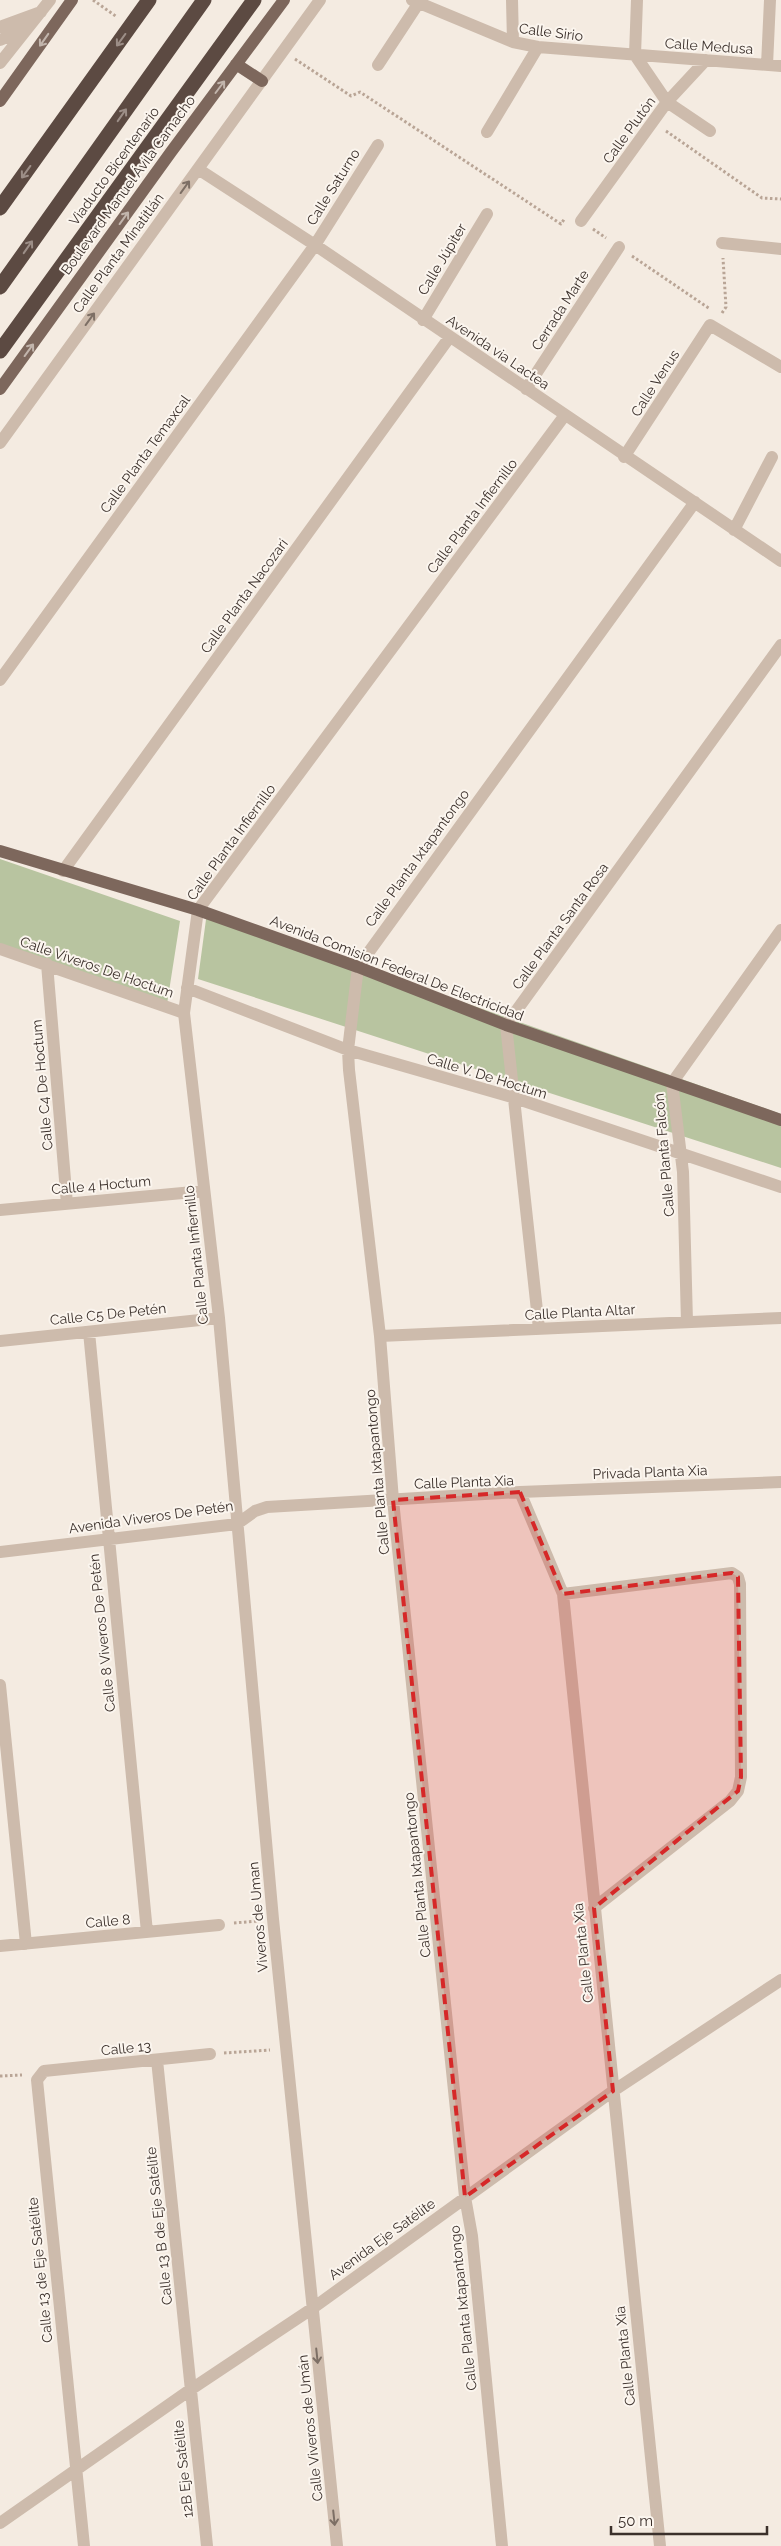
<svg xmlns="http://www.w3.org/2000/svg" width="781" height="2546" font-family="Raleway,sans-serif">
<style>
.green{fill:#b8c4a0}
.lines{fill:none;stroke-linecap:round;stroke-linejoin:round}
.path{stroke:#b9a596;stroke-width:3;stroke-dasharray:2.5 2.5;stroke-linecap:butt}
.minor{stroke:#cdbbac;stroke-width:12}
.major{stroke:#7d675c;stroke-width:12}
.highway{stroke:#5c4a42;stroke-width:15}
.oneway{stroke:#c2b5ac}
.oneway2{stroke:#9c8e87}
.oneway3{stroke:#7d6f65}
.marked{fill:#d62828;fill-opacity:0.2;stroke:#d62828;stroke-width:4;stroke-dasharray:10 6;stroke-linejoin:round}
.labels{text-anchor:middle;stroke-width:4;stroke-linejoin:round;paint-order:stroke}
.street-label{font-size:14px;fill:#3b302b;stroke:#fbf5ee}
</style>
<rect width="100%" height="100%" fill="#f4ebe1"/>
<path class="green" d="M 0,859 L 180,921 L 167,1004 L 0,951 Z
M 207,912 L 781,1114 L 781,1168 L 198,979 Z"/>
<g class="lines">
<path class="path" d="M 93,0 L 117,17
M 295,59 L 351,96 L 360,92 L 561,224 L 565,218
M 666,131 L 762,198 L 781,199
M 593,229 L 606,238
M 632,256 L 710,309
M 722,313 L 726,307 L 723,258
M 234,1923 L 258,1921
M 224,2053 L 270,2050
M 0,2076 L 22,2075"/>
<path class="minor" d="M 412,0 L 513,42 L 538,47 L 781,66
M 512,0 L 513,42
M 0,27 L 41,12
M 0,40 L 26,29
M 635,55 L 667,102 L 710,131
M 635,55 L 637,0
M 0,63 L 50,0
M 378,65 L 418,4
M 767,65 L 770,0
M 487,132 L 538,47
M 198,169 L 315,245 L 781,561
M 581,221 L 667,102 L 706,60
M 722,243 L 781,249
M 423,320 L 487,214
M 526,389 L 619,247
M 0,443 L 320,0
M 624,457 L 710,325 L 781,367
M 734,530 L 772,457
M 0,680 L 315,245 L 378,145
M 63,871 L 449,338
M 0,949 L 184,1013
M 47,964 L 67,1204
M 187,988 L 348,1050 L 515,1098 L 781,1187
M 0,1210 L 204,1191
M 687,1322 L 683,1172 L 672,1083 L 781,930
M 539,1329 L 506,1025 L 781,645
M 89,1332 L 147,1932
M 380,1336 L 781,1318
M 0,1341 L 219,1318
M 520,1492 L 563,1594 L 660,2546
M 0,1552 L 237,1524 L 255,1511 L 267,1507 L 520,1492 L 781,1482
M 563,1594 L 732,1573 L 738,1577 L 740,1584 L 741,1777 L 738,1791 L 730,1801 L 594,1908
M 0,1685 L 26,1944
M 0,1946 L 219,1925
M 157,2060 L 207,2546
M 0,2523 L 190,2390 L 313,2308 L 613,2091 L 781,1980
M 84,2546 L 37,2080 L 44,2071 L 210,2054
M 337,2546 L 273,1919 L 219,1318 L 184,1013 L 198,910 L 565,415
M 502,2546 L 472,2236 L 465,2197 L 393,1500 L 380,1336 L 349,1070 L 348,1050 L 358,967 L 695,502"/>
<path class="major" d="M 236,64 L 262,81
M 0,101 L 72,0
M 0,389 L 171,152 L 284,0
M 0,851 L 198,910 L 358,967 L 506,1025 L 781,1120"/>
<path class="highway" d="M 0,208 L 149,0
M 0,287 L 204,0
M 0,351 L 254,0"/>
</g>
<defs><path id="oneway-shaft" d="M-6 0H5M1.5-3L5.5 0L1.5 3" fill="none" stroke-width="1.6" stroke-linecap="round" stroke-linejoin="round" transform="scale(1.25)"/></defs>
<g class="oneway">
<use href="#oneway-shaft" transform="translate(44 40) rotate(125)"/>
<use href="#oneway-shaft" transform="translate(220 87) rotate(-53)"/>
<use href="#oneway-shaft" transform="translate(124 218) rotate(-54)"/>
<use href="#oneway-shaft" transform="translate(29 350) rotate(-54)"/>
</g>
<g class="oneway2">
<use href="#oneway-shaft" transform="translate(121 40) rotate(126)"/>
<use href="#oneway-shaft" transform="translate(122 115) rotate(-55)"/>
<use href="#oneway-shaft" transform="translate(26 172) rotate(126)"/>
<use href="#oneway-shaft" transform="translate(28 247) rotate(-55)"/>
</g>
<g class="oneway3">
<use href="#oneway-shaft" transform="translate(185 187) rotate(-54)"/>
<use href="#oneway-shaft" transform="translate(90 319) rotate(-54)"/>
<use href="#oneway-shaft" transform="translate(317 2356) rotate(84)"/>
<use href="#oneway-shaft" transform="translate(334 2518) rotate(84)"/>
</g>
<path class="marked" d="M 520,1492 L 563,1594 L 732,1573 L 738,1577 L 741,1777 L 738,1791 L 594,1908 L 613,2091 L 465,2197 L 393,1500 Z"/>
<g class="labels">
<g class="street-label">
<text transform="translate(551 32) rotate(7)" y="5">Calle Sirio</text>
<text transform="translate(709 46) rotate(4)" y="5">Calle Medusa</text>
<text transform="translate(629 130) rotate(-54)" y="5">Calle Plutón</text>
<text transform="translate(114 166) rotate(-54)" y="5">Viaducto Bicentenario</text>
<text transform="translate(128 185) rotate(-54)" y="5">Boulevard Manuel Ávila Camacho</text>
<text transform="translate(333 187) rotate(-58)" y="5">Calle Saturno</text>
<text transform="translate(118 253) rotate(-54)" y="5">Calle Planta Minatitlán</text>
<text transform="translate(442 259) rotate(-59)" y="5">Calle Júpiter</text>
<text transform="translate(560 310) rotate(-57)" y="5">Cerrada Marte</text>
<text transform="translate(498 352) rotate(34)" y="5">Avenida via Lactea</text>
<text transform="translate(655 383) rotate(-57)" y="5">Calle Venus</text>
<text transform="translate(145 454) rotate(-54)" y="5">Calle Planta Temaxcal</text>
<text transform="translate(472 516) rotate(-53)" y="5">Calle Planta Infiernillo</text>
<text transform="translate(244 596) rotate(-54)" y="5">Calle Planta Nacozari</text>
<text transform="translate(231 842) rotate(-54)" y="5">Calle Planta Infiernillo</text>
<text transform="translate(417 858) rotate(-54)" y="5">Calle Planta Ixtapantongo</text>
<text transform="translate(560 926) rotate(-54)" y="5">Calle Planta Santa Rosa</text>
<text transform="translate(97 967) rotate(19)" y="5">Calle Viveros De Hoctum</text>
<text transform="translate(397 968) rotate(21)" y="5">Avenida Comision Federal De Electricidad</text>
<text transform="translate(487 1076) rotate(17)" y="5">Calle V. De Hoctum</text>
<text transform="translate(42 1085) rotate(-95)" y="5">Calle C4 De Hoctum</text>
<text transform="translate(664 1155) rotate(-95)" y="5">Calle Planta Falcón</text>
<text transform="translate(101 1185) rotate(-5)" y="5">Calle 4 Hoctum</text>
<text transform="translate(196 1255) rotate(-96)" y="5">Calle Planta Infiernillo</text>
<text transform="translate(580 1312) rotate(-3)" y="5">Calle Planta Altar</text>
<text transform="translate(108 1314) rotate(-6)" y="5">Calle C5 De Petén</text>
<text transform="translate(377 1472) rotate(-95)" y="5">Calle Planta Ixtapantongo</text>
<text transform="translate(650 1472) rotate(-2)" y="5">Privada Planta Xia</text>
<text transform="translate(464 1482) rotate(-2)" y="5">Calle Planta Xia</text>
<text transform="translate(151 1517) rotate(-8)" y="5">Avenida Viveros De Petén</text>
<text transform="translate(102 1633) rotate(-96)" y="5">Calle 8 Viveros De Petén</text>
<text transform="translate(417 1875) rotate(-96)" y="5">Calle Planta Ixtapantongo</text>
<text transform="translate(258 1917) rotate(-95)" y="5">Viveros de Uman</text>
<text transform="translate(108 1921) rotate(-5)" y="5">Calle 8</text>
<text transform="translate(583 1953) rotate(-96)" y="5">Calle Planta Xia</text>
<text transform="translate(126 2048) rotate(-6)" y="5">Calle 13</text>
<text transform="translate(159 2226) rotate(-96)" y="5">Calle 13 B de Eje Satélite</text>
<text transform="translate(382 2239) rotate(-36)" y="5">Avenida Eje Satélite</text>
<text transform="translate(40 2270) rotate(-96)" y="5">Calle 13 de Eje Satélite</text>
<text transform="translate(463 2308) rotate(-96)" y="5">Calle Planta Ixtapantongo</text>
<text transform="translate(625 2356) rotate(-96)" y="5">Calle Planta Xia</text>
<text transform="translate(310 2428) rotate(-96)" y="5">Calle Viveros de Umán</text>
<text transform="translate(183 2469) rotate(-96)" y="5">12B Eje Satélite</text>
</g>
</g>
<path d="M611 2526v8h156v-8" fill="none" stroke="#3b302b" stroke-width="2.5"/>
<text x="618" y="2526" font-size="15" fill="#3b302b" stroke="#fbf5ee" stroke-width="4" paint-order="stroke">50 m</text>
</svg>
